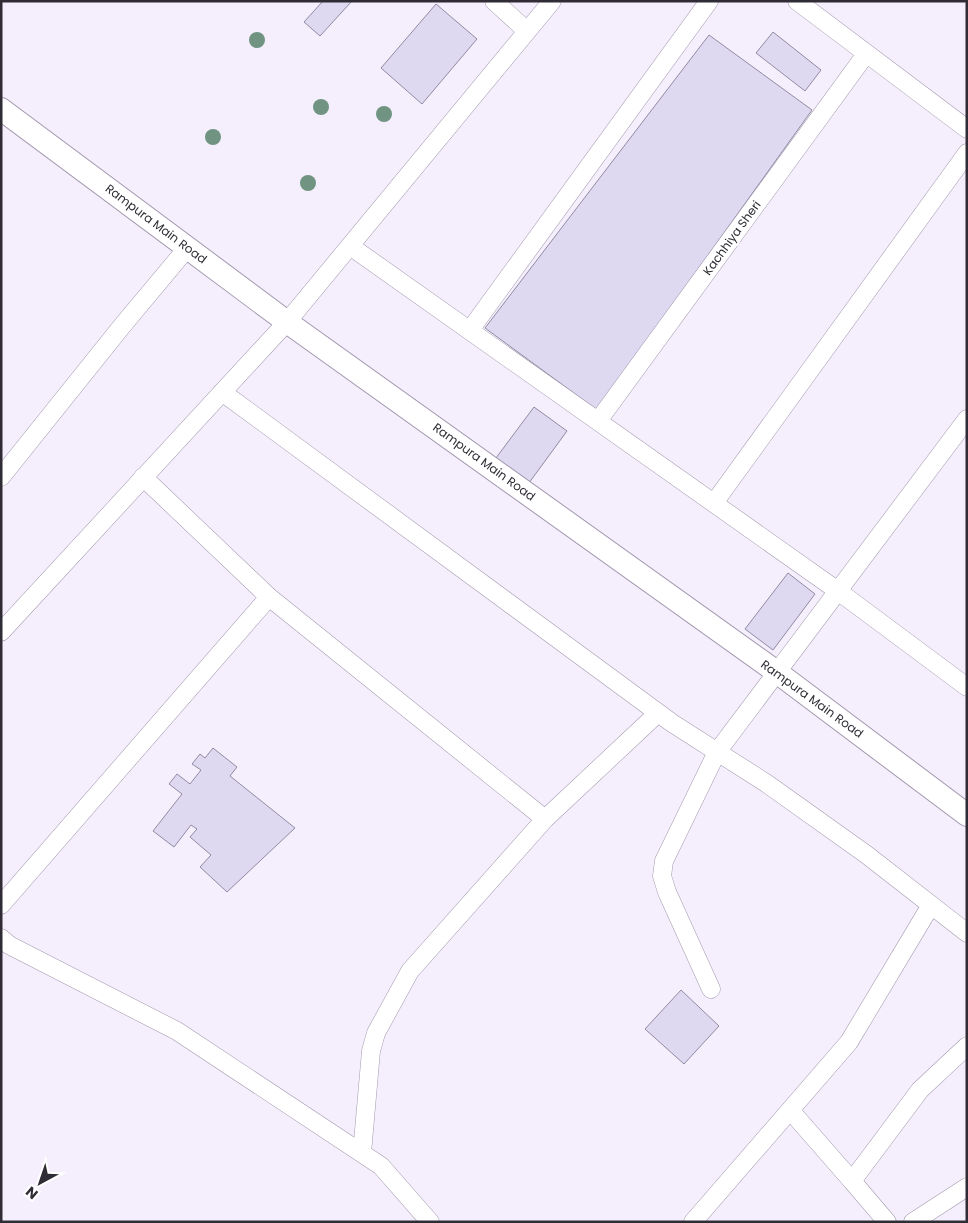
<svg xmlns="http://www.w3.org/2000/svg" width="968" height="1223" font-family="Poppins,sans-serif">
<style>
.building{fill:#ded9f1;stroke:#908ba1}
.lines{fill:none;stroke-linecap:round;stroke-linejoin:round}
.minor-casing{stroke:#a298ae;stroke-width:19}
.tertiary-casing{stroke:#a298ae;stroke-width:24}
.minor{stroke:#fff;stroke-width:18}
.tertiary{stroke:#fff;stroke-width:22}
.tree{fill:#709382}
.labels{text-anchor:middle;stroke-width:4.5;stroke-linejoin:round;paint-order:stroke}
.street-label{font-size:12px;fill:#302c35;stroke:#fff}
</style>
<rect width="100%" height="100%" fill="#f5effd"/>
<path class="building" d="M 323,1 L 352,1 L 320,36 L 304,22 Z
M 436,4 L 477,39 L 422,104 L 381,68 Z
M 773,32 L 821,70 L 805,91 L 756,53 Z
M 709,35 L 812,110 L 597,410 L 485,328 Z
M 534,407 L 567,431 L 526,487 L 493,462 Z
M 788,573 L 815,594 L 773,650 L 745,629 Z
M 213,748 L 237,767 L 230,776 L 295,828 L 227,892 L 200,867 L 211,855 L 190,837 L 197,829 L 191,825 L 174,847 L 153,831 L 182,794 L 169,784 L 177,774 L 190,784 L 201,770 L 192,764 L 200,754 L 205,758 Z
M 681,990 L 719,1026 L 684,1064 L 645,1029 Z"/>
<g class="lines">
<defs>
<path id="minor" d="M 494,1 L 527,31
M 797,1 L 967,129
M 350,246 L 838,591 L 967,687
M 470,330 L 709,1
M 222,392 L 672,723 L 766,783 L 867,855 L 967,933
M 598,421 L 866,54
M 1,477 L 122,326 L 188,247
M 143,477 L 269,597 L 545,819
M 714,503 L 967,153
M 1,632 L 287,322 L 552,1
M 1,905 L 269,597
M 1,938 L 9,945 L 177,1031 L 381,1166 L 430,1222
M 711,989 L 667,892 L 662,876 L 664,861 L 717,752 L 967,419
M 790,1110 L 852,1181 L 920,1090 L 967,1046
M 362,1153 L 371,1051 L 376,1033 L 410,971 L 545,819 L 658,713
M 852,1181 L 887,1222
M 693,1222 L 849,1042 L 931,905
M 913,1222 L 967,1187"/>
<path id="tertiary" d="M 1,109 L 287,322 L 778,673 L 967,815"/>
</defs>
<use href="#minor" class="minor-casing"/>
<use href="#tertiary" class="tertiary-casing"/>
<use href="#minor" class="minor"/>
<use href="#tertiary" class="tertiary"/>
</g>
<g class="tree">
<circle cx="257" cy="40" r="8"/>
<circle cx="321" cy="107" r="8"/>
<circle cx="384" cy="114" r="8"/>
<circle cx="213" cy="137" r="8"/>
<circle cx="308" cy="183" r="8"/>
</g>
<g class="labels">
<g class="street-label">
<text transform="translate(156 224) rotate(37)" y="4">Rampura Main Road</text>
<text transform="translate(732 238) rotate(-54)" y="4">Kachhiya Sheri</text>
<text transform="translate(484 462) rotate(36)" y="4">Rampura Main Road</text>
<text transform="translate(812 699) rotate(36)" y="4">Rampura Main Road</text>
</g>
</g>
<rect width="968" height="1223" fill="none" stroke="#302c35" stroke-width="5"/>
<g transform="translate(40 1183) rotate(220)" stroke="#ffffff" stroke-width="4" paint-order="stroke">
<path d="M0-4L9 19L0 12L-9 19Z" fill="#302c35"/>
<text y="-8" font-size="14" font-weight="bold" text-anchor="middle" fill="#302c35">N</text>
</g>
</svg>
